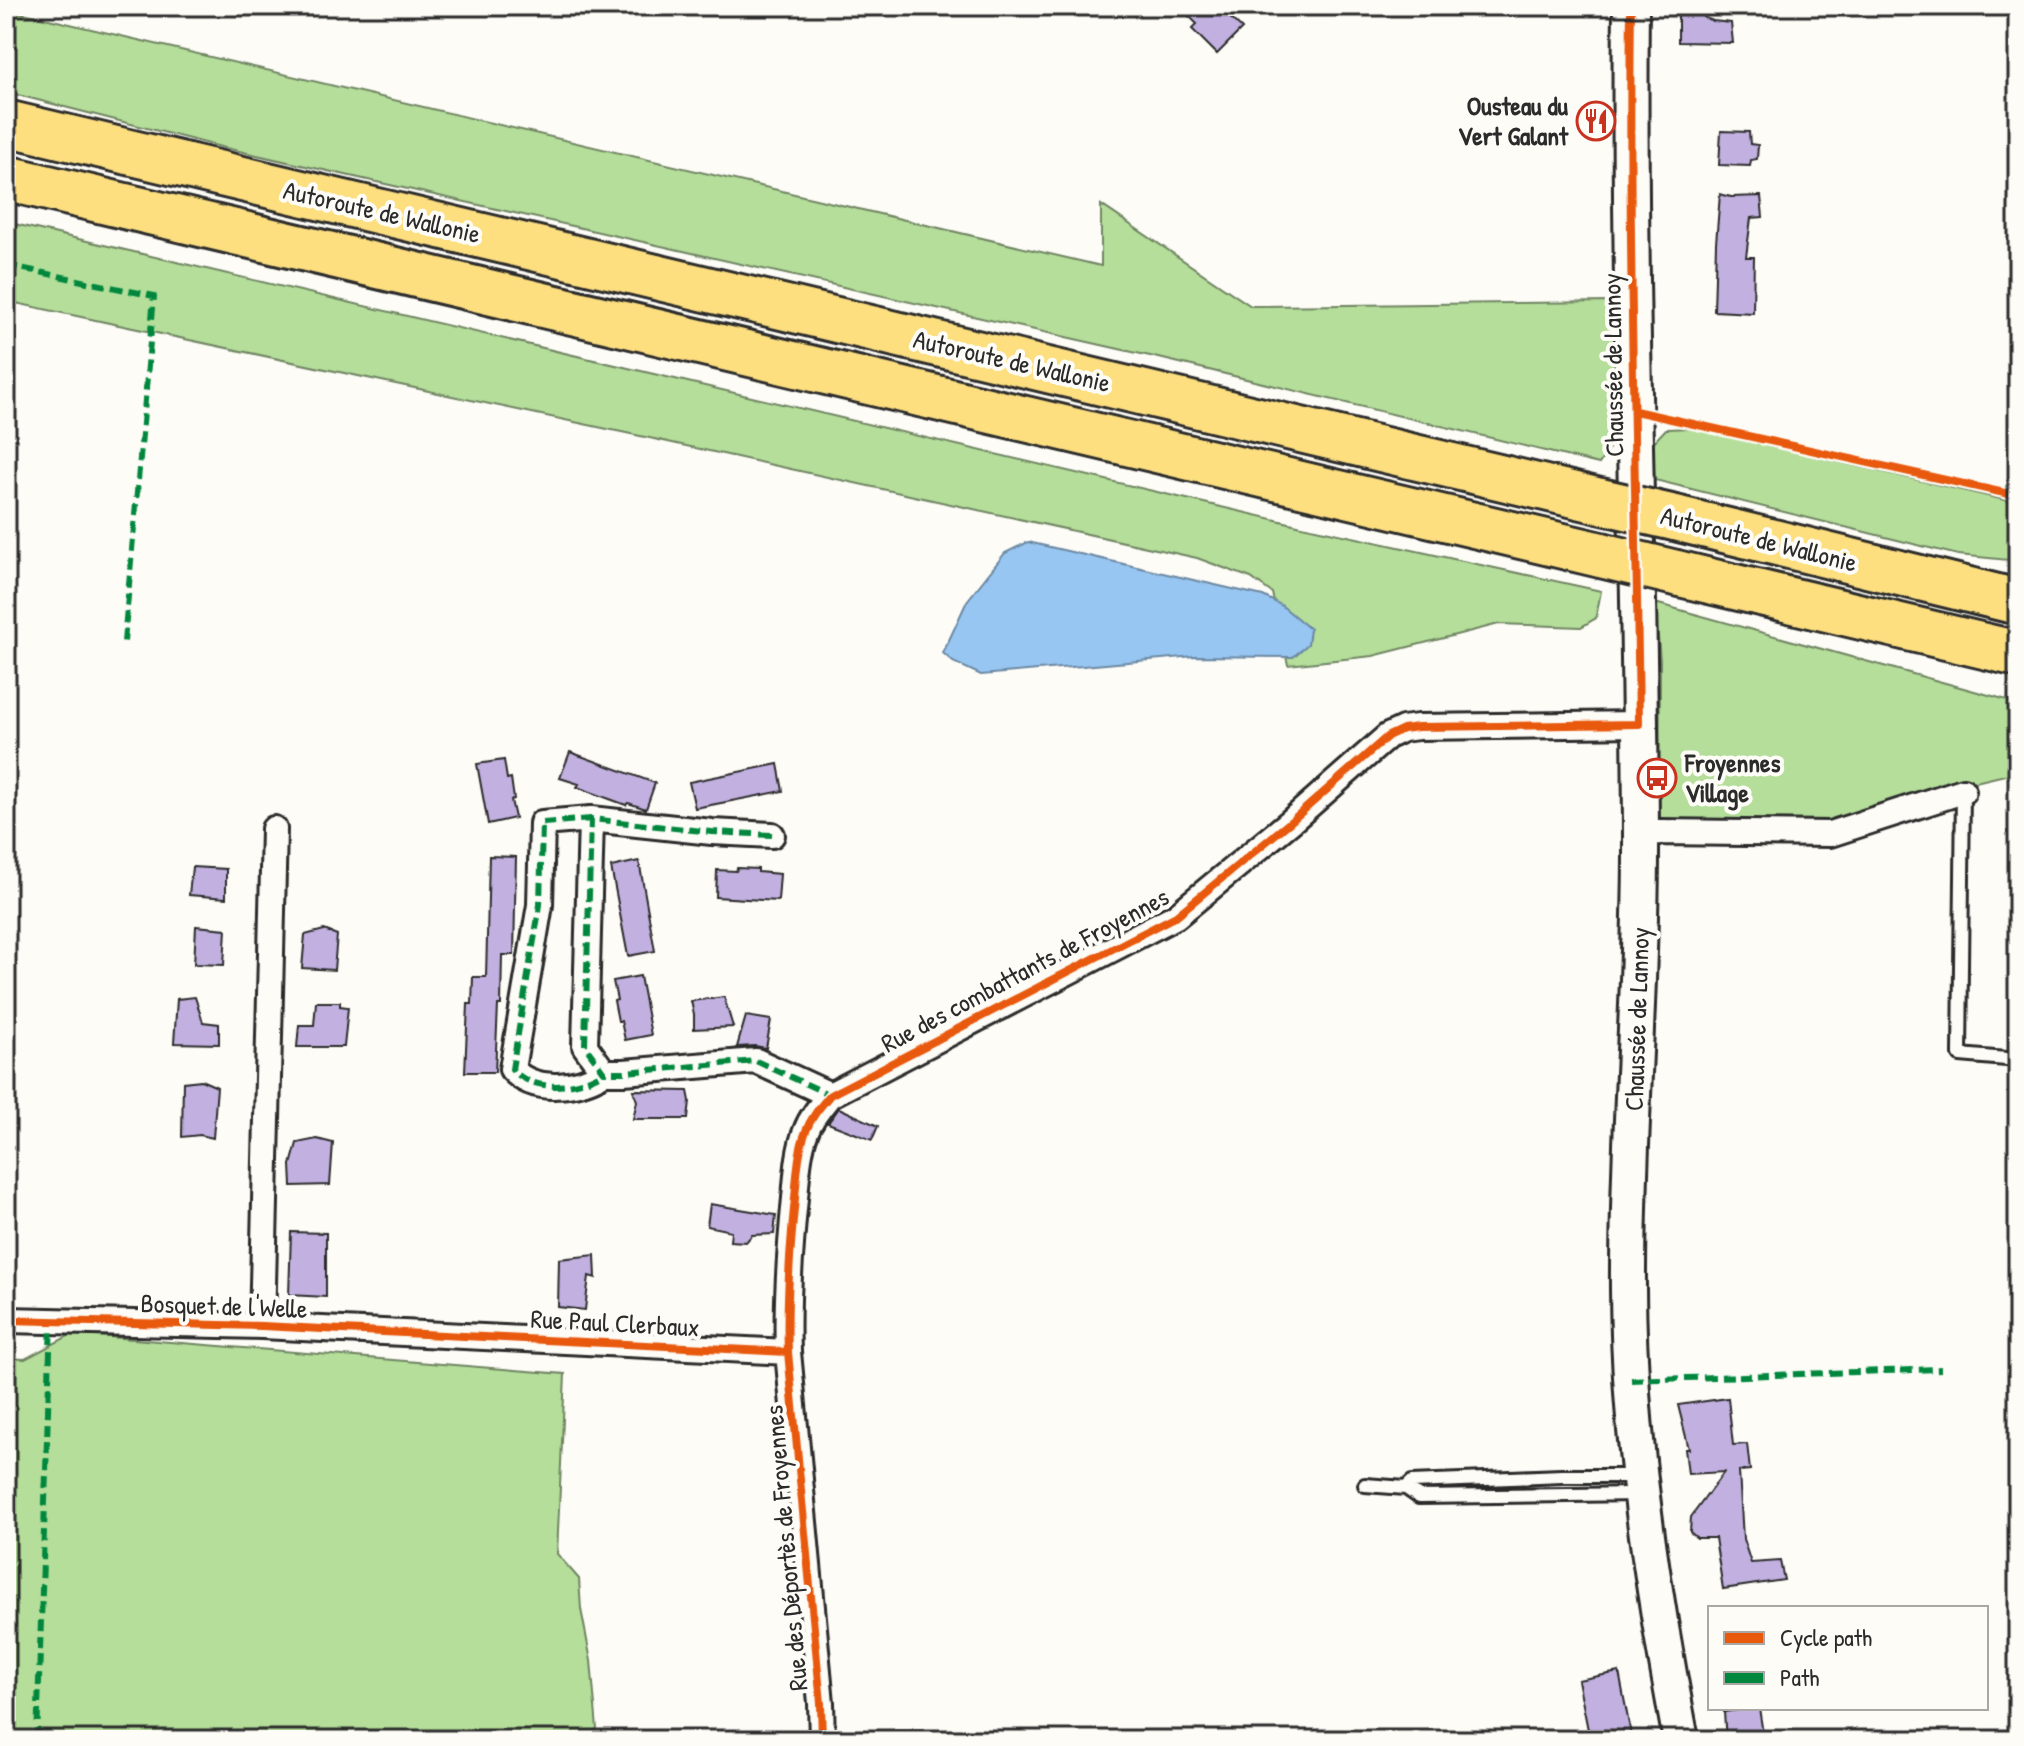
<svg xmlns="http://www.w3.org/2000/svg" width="2024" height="1746" font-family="'Patrick Hand',sans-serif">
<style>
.green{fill:#b4de9a;stroke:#708462;stroke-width:2}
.water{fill:#97c6f2;stroke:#6c88a2;stroke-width:2}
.building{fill:#c1b0e0;stroke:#2b2b2b;stroke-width:2}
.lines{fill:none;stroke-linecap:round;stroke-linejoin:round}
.lane-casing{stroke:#2b2b2b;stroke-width:18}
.street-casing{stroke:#2b2b2b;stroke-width:30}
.secondary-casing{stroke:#2b2b2b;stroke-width:40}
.highway-casing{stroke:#2b2b2b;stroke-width:50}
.lane{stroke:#fdfcf7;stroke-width:12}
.street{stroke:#fdfcf7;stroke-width:24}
.secondary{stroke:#fdfcf7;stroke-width:34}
.highway{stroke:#fddf80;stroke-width:44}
.highway-bridge-casing{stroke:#2b2b2b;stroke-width:50;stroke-linecap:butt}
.highway-bridge{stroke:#fddf80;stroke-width:44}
.quiet{stroke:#00873e;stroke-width:6;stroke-dasharray:12 6;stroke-linecap:butt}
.cycleway-casing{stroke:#fdfcf7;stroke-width:13}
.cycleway{stroke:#e8590c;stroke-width:8}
.labels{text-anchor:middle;stroke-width:8;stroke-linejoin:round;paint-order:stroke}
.poi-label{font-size:26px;font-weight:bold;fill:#2b2b2b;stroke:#fdfcf7;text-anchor:end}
.street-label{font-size:26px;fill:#2b2b2b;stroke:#fdfcf7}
</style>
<rect width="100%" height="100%" fill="#fdfcf7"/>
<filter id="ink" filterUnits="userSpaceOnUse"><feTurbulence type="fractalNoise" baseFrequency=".0125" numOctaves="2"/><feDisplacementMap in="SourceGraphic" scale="16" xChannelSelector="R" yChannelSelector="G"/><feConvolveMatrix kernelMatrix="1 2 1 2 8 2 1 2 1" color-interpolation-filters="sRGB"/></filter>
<g filter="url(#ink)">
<path class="green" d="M 6,9 L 1101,266 L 1101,205 L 1251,306 L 1613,302 L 1618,434 L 1599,464 L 1159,358 L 221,147 L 6,92 Z
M 6,222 L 1302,526 L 1601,591 L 1596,618 L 1581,627 L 1499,624 L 1373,656 L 1288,665 L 1272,593 L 1251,578 L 1197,558 L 645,437 L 6,301 Z
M 1691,428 L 2018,503 L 2018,561 L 1958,555 L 1651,479 L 1649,447 L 1666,429 Z
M 1655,603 L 2018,703 L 2018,772 L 1954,787 L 1830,825 L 1688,829 L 1659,817 L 1660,660 Z
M 72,1334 L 565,1374 L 557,1554 L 579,1579 L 581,1609 L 591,1661 L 597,1729 L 579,1740 L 6,1740 L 6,1358 L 25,1359 Z"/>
<path class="water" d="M 1028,542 L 1263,596 L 1281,605 L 1310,629 L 1308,644 L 1293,657 L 1195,656 L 981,675 L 953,662 L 943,653 L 967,601 L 1005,553 Z"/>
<path class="building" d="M 1179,6 L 1218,6 L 1242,29 L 1217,54 L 1192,29 L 1197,24 Z
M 1678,6 L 1701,6 L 1703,17 L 1713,21 L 1731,23 L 1733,43 L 1678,42 Z
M 1721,131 L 1749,132 L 1750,144 L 1758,145 L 1757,159 L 1751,160 L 1750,166 L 1719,165 Z
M 1720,194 L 1731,197 L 1761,196 L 1763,217 L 1751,218 L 1746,257 L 1754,257 L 1753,313 L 1714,311 L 1716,243 Z
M 570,752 L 655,783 L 646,809 L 628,803 L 626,805 L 577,787 L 579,784 L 560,778 Z
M 504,760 L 507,779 L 511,778 L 514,799 L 511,800 L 515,818 L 488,824 L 477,764 Z
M 778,764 L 783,791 L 695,808 L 689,782 Z
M 489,856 L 516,857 L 514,955 L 502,955 L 501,1005 L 498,1005 L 495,1072 L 465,1072 L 468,1004 L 472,1004 L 473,977 L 486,977 Z
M 639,861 L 655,951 L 628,956 L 611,867 Z
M 192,867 L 226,869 L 226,898 L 189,895 Z
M 737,868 L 758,869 L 758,872 L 780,874 L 778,901 L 716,897 L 717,870 L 736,871 Z
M 196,926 L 226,929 L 224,965 L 194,964 Z
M 324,930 L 337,935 L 334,970 L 302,968 L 305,935 Z
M 640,976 L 651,1035 L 625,1040 L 621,1021 L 618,1021 L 614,1001 L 617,1000 L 613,981 Z
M 195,997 L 203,1022 L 219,1024 L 219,1044 L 174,1043 L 177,999 Z
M 724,997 L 733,1027 L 694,1029 L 694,1014 L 691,1001 Z
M 316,1002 L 340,1002 L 340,1006 L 348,1007 L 344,1047 L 297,1047 L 299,1025 L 314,1025 Z
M 746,1016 L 771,1020 L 766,1048 L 755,1046 L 737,1047 Z
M 201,1080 L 217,1087 L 213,1138 L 200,1135 L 182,1137 L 183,1082 Z
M 633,1090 L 688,1091 L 690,1101 L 688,1119 L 633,1119 L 637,1101 Z
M 839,1108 L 878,1126 L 872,1140 L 828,1123 Z
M 317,1139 L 333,1143 L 330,1185 L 292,1186 L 291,1165 L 297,1143 Z
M 710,1204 L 776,1215 L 774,1234 L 752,1235 L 746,1242 L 730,1241 L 731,1231 L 707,1226 Z
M 291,1232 L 326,1233 L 326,1297 L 289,1295 Z
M 595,1255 L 596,1278 L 589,1276 L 585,1310 L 558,1307 L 559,1259 Z
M 1728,1398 L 1733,1445 L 1747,1444 L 1750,1470 L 1739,1471 L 1743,1539 L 1751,1563 L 1780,1561 L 1784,1580 L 1723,1589 L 1715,1538 L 1697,1538 L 1690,1532 L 1691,1517 L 1724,1472 L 1688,1474 L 1685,1449 L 1689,1449 L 1678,1405 Z
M 1619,1672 L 1632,1740 L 1590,1740 L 1578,1680 Z
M 1752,1708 L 1759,1708 L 1764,1740 L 1726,1740 L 1724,1712 Z"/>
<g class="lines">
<defs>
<path id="lane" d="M 1963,791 L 1960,1055 L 2018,1060
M 1636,1476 L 1562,1476 L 1412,1482 L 1406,1488 L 1419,1497 L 1640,1494
M 1365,1485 L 1406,1488"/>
<path id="street" d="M 591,819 L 542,823 L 540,905 L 512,1069 C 534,1094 579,1088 604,1072
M 1641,833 L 1658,832 L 1830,834 L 1963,791
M 772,835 L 712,832 L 591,819 L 585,1046 L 604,1072 L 624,1072 L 756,1061 L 830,1095
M 6,1320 L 262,1326 L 788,1352
M 262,1326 L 274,829
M 822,1740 L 821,1703 L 788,1352 C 786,1301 790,1249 795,1198 C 797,1176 798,1151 806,1131 C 811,1117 821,1106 830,1095 L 1176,916 L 1289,823 L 1388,736 L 1403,729 L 1418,727 L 1639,724"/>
<path id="secondary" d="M 1631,6 C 1628,283 1640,559 1641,836 C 1642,987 1627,1138 1628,1290 C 1629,1441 1653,1591 1681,1740"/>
<path id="highway" d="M 6,123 L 1600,501
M 6,178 L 1601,555
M 1675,518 L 2018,602
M 1676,573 L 2018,654"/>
</defs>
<use href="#lane" class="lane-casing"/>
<use href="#street" class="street-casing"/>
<use href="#secondary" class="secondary-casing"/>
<use href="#highway" class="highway-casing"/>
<use href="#lane" class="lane"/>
<use href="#street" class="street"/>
<use href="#secondary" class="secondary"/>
<use href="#highway" class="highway"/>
<defs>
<path id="highway-bridge" d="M 1600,501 L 1675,518
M 1601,555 L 1676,573"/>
</defs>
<use href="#highway-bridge" class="highway-bridge-casing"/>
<use href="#highway-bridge" class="highway-bridge"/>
<path class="quiet" d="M 6,265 L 154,296 L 124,642
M 591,819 L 542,823 L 540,905 L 512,1069 C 534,1094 579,1088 604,1072
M 772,835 L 712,832 L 591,819 L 585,1046 L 604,1072 L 624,1072 L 756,1061 L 830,1095
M 1631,1380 L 1941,1369
M 37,1740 L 51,1321"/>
<defs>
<path id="cycleway" d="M 1635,411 L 2018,496
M 6,1320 L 262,1326 L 788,1352
M 822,1740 L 821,1703 L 788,1352 C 786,1301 790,1249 795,1198 C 797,1176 798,1151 806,1131 C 811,1117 821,1106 830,1095 L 1176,916 L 1289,823 L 1388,736 L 1403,729 L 1418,727 L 1639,724 C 1636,485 1628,245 1631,6"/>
</defs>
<use href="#cycleway" class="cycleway-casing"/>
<use href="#cycleway" class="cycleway"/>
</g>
</g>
<defs>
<symbol id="restaurant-ring" viewBox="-11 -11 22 22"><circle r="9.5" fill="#fdfcf7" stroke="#c8321e" stroke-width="1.5"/><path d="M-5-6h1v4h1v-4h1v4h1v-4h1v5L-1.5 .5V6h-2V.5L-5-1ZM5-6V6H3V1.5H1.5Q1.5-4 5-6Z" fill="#c8321e"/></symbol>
<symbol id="bus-ring" viewBox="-11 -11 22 22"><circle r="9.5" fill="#fdfcf7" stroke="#c8321e" stroke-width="1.5"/><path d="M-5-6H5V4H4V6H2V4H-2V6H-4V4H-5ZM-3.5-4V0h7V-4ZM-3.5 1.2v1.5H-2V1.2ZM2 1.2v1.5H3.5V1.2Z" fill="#c8321e"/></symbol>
</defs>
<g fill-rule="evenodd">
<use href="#restaurant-ring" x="1574" y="99" width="44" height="44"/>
<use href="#bus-ring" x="1635" y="756" width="44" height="44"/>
</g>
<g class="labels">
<g class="poi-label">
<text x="1568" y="115">Ousteau du<tspan x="1568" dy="30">Vert Galant</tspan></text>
<text x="1685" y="772" text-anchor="start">Froyennes<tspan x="1685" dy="30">Village</tspan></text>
</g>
<g class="street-label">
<text transform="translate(382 212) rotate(13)" y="9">Autoroute de Wallonie</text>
<text transform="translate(1012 361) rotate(13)" y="9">Autoroute de Wallonie</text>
<text transform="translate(1613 365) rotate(-91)" y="9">Chaussée de Lannoy</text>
<text transform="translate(1759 539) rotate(14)" y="9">Autoroute de Wallonie</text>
<text transform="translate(1025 970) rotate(-28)" y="9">Rue des combattants de Froyennes</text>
<text transform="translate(1637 1019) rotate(-88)" y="9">Chaussée de Lannoy</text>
<text transform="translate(224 1306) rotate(2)" y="9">Bosquet de l'Welle</text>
<text transform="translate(615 1323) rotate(3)" y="9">Rue Paul Clerbaux</text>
<text transform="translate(786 1548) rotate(-95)" y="9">Rue des Déportès de Froyennes</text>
</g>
</g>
<rect width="2024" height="1746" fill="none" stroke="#fdfcf7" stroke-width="32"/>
<rect x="16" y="16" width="1992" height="1714" fill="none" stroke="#2b2b2b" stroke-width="3" filter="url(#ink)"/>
<rect x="1708" y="1606" width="280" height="104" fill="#fdfcf7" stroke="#a9a8a5" stroke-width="2"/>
<rect x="1724" y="1632" width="40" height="12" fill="#e8590c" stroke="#a9a8a5" stroke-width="2"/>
<text x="1780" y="1646" font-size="24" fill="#2b2b2b">Cycle path</text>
<rect x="1724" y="1672" width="40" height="12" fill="#00873e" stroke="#a9a8a5" stroke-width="2"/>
<text x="1780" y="1686" font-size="24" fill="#2b2b2b">Path</text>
</svg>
